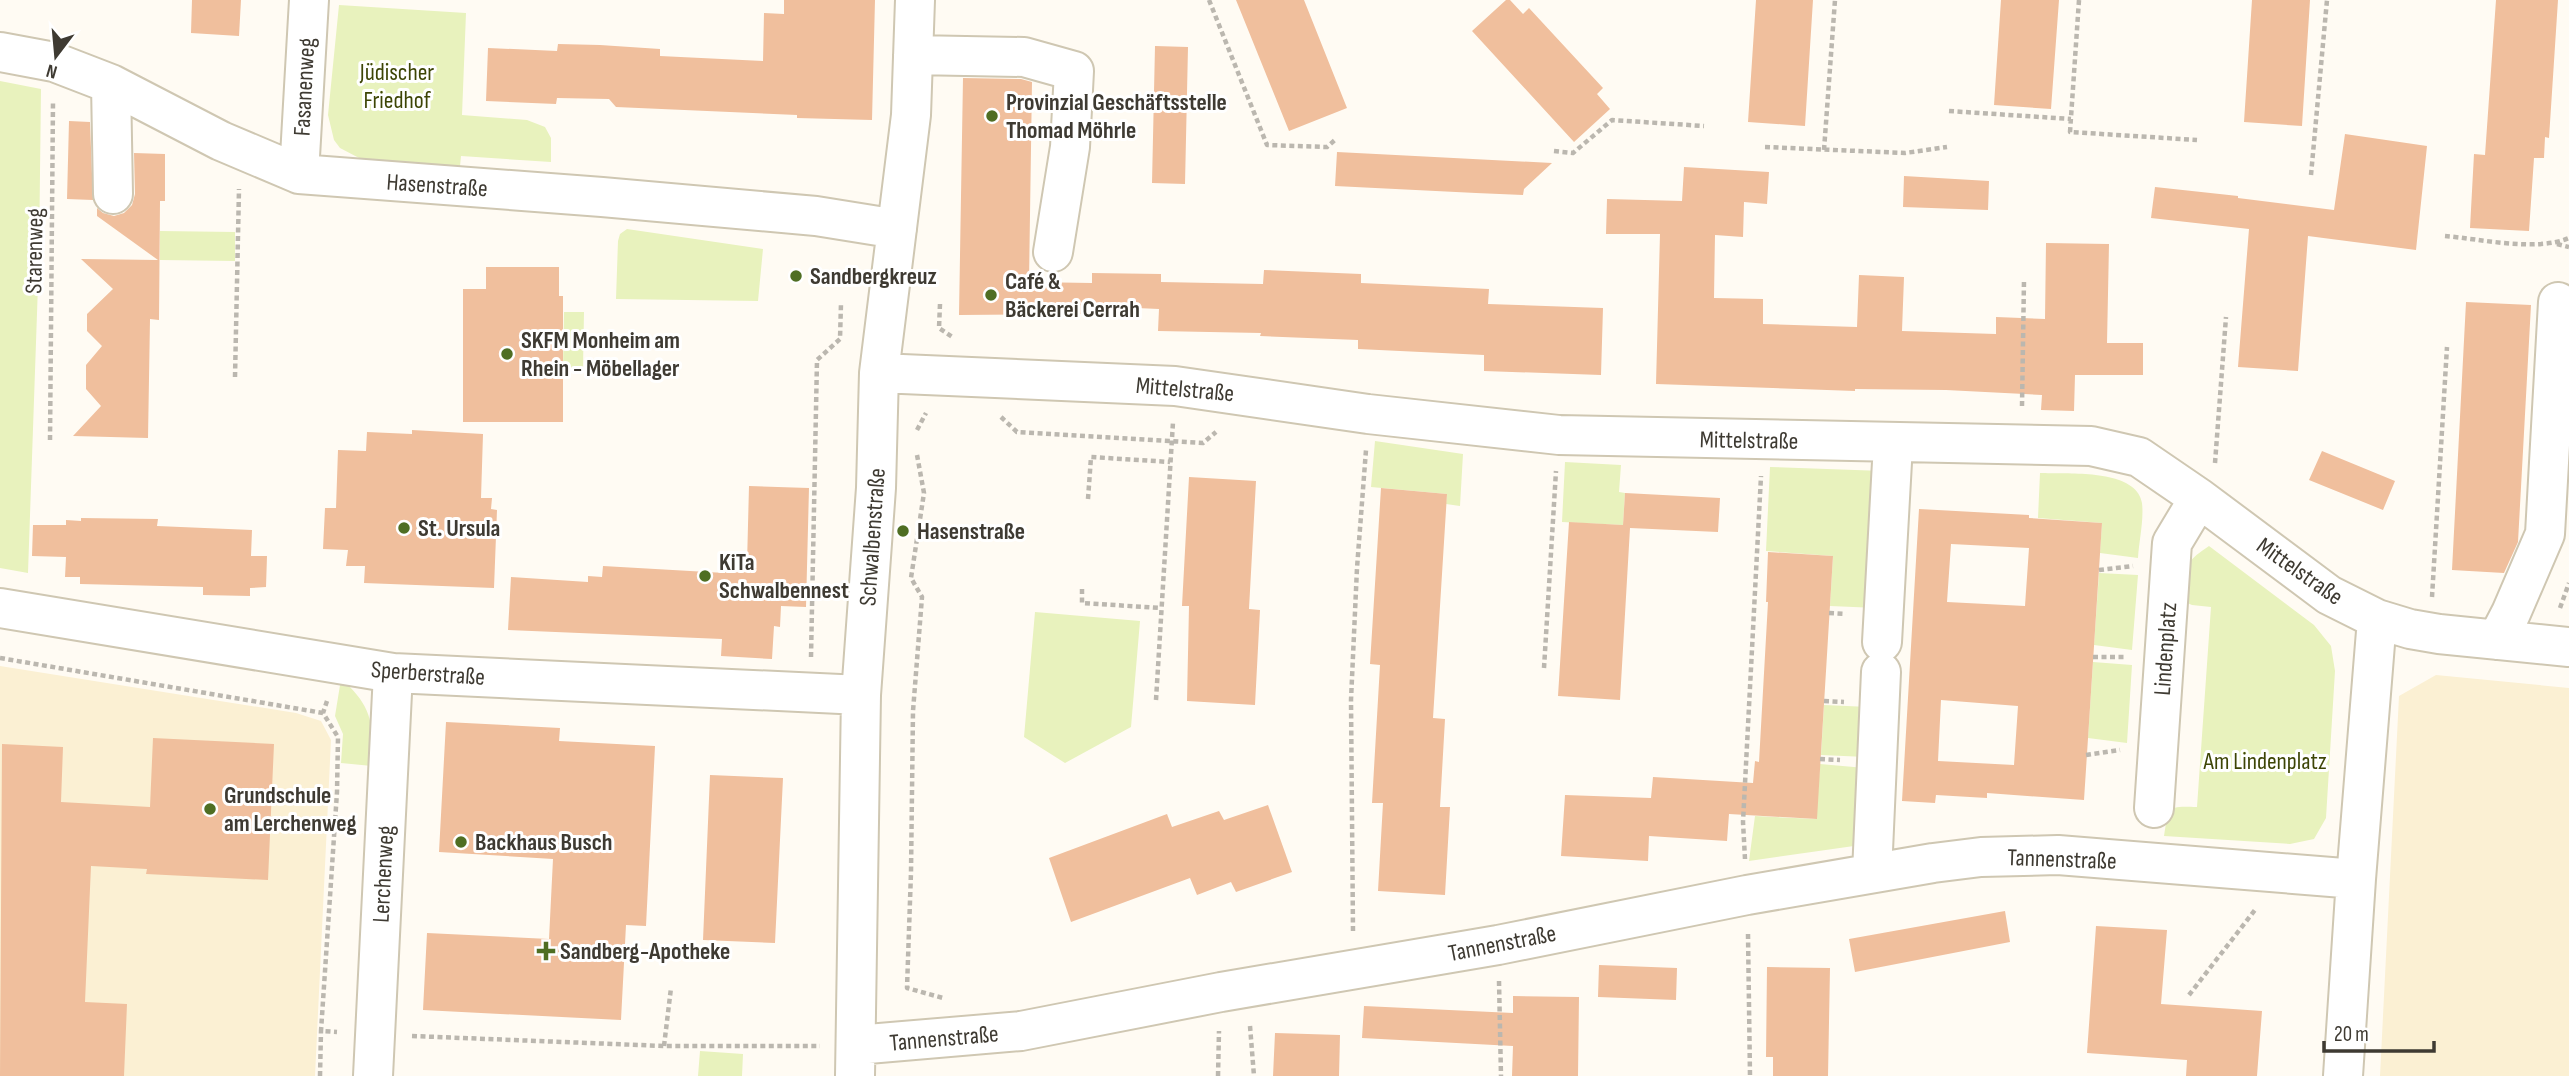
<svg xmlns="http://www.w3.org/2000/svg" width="2569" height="1076" font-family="'Sofia Sans Condensed',sans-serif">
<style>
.built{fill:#fbf0d3}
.green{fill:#e8f2bd}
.building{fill:#f0bf9d;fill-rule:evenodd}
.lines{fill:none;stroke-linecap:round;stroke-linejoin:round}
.minor-casing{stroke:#cfc7b2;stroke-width:42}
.path{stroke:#bbb7af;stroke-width:4.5;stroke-dasharray:5 3.5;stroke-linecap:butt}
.minor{stroke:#fff;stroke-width:38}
.poi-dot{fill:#4f6e23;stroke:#fff;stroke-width:2.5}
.labels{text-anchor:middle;stroke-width:6;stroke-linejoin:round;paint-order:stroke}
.park-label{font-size:24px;fill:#3d4505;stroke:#fff}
.street-label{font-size:24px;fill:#3e3a32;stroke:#fff}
.poi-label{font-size:24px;font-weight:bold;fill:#3e3a32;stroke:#fff;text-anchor:start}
</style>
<rect width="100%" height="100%" fill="#fffbf3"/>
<path class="built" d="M 0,666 L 296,713 L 321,721 L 331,740 L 315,1076 L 0,1076 Z
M 2436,675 L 2569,688 L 2569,1076 L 2380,1076 L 2399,696 Z"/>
<path class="green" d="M 339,5 L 466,13 L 462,115 L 527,120 L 545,127 L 551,138 L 551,162 L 461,156 L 460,166 L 361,159 L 340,148 L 334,140 L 328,115 Z
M 0,81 L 41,89 L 39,256 L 28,573 L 0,568 Z
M 627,229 L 763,249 L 758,301 L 616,299 L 618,241 L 620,234 Z
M 160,231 L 235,232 L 235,261 L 160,260 Z
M 564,312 L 584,312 L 583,368 L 563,368 Z
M 1375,441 L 1463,454 L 1460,506 L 1446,504 L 1447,494 L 1371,487 Z
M 1565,462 L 1621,465 L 1619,492 L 1625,493 L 1623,525 L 1562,522 Z
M 1770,467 L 1883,471 L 1877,608 L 1830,606 L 1833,556 L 1766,551 Z
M 2040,473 C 2065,474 2137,468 2142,503 C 2144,520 2139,541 2138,558 L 2100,553 L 2102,523 L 2038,518 Z
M 2209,546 L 2314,625 L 2331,646 L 2335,671 L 2326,818 L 2314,839 L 2290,844 L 2164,836 C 2169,806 2167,806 2197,807 L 2211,607 L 2192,605 L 2185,602 C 2181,571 2182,564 2209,546 Z
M 2099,573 L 2138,575 L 2132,650 L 2094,645 Z
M 1035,612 L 1140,621 L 1131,727 L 1065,763 L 1024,737 Z
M 2093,662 L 2132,665 L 2127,743 L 2088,738 Z
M 341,679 C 373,706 374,726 372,766 L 341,763 L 343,734 L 335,716 Z
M 1824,705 L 1869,707 L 1866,757 L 1821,755 Z
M 1820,764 L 1865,768 L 1861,845 L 1749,861 L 1755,816 L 1816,819 Z
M 700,1051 L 743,1054 L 742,1076 L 698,1076 Z"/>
<path class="building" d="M 192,0 L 241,0 L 239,36 L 191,33 Z
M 784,0 L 875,0 L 872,120 L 797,118 L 797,115 L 616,107 L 609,99 L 557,98 L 556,104 L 486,101 L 488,48 L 557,51 L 558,44 L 600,45 L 660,49 L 660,56 L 763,61 L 764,13 L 784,14 Z
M 1236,0 L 1304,0 L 1347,108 L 1289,131 Z
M 1506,0 L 1510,0 L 1523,14 L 1529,8 L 1603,88 L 1597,94 L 1610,109 L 1574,142 L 1472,31 Z
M 1756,0 L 1813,0 L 1805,126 L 1748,122 Z
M 2001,0 L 2059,0 L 2051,109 L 1994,105 Z
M 2252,0 L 2310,0 L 2302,126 L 2244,122 Z
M 2496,0 L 2558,0 L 2549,138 L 2545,137 L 2544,158 L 2534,158 L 2529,231 L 2470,228 L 2474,154 L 2485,155 Z
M 1155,46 L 1188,47 L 1185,184 L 1152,183 Z
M 963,78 L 1021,79 L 1032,82 L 1029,282 L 1092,283 L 1092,273 L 1161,274 L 1161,282 L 1263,284 L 1264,270 L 1361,274 L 1361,283 L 1489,289 L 1488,304 L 1603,308 L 1601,375 L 1484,371 L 1484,355 L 1358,349 L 1358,340 L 1260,336 L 1261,333 L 1158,331 L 1159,309 L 1092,306 L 1092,303 L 1091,314 L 959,315 Z
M 69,121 L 90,122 L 93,200 L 67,199 Z
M 2345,134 L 2427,146 L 2416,250 L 2308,236 L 2298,371 L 2238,367 L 2249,229 L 2151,218 L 2155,187 L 2238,196 L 2238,198 L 2334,210 Z
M 1337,152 L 1415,156 L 1552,163 L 1524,189 L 1523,195 L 1476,193 L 1335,186 Z
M 134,153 L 165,154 L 165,201 L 160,201 L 159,320 L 150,319 L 148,438 L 73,436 L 101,406 L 86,389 L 86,365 L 102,346 L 87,331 L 87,314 L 113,289 L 81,259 L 158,260 L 97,216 L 97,208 L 103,213 L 114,216 L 124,213 L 132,205 L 135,194 Z
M 1684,167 L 1769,172 L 1767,204 L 1744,202 L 1743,237 L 1715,235 L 1714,298 L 1763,299 L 1763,324 L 1857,327 L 1859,275 L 1904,277 L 1902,331 L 1996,334 L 1996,317 L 2045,319 L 2046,243 L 2109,244 L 2107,343 L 2143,343 L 2143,375 L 2075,375 L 2074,411 L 2041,410 L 2042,395 L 1946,390 L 1855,389 L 1855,391 L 1656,384 L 1660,234 L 1606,234 L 1607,199 L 1682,201 Z
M 1904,176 L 1989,181 L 1988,210 L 1903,207 Z
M 486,267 L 559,267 L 559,296 L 563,296 L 563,422 L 463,422 L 463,289 L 486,289 Z
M 2466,302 L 2531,305 L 2518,542 L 2504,573 L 2452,570 Z
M 412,430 L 483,434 L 481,498 L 492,498 L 491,509 L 497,510 L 494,588 L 364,583 L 365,566 L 346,566 L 348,550 L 323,549 L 325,508 L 336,508 L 338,450 L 366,451 L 367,432 L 412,434 Z
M 2322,451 L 2395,481 L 2383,510 L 2309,480 Z
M 1189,477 L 1256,481 L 1249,609 L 1260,610 L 1255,705 L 1187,701 L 1189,606 L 1182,606 Z
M 749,486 L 809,488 L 806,607 L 781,606 L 780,627 L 774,626 L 772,659 L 721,656 L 722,639 L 508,630 L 511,577 L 588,582 L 588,576 L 602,577 L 603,566 L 725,573 L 725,563 L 747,564 Z
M 1381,488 L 1447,494 L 1433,718 L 1445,719 L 1440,807 L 1450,807 L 1445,895 L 1378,891 L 1383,803 L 1372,803 L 1380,665 L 1370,664 Z
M 1625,493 L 1720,498 L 1718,532 L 1630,528 L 1620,700 L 1558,696 L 1569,522 L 1623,525 Z
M 1919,509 L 2029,515 L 2029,518 L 2102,523 L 2084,800 L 1987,793 L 1987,798 L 1936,795 L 1935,803 L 1902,801 ZM 1951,544 L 2029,548 L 2025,606 L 1947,602 ZM 1941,700 L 2018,706 L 2014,765 L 1938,761 Z
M 81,518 L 158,519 L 157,526 L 252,530 L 251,556 L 267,556 L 266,587 L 250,588 L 250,596 L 203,595 L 203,587 L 80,584 L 80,577 L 65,577 L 66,557 L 32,556 L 33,525 L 66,525 L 66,520 L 81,521 Z
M 1768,552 L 1833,556 L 1817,819 L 1729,814 L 1727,841 L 1649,836 L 1648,861 L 1561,856 L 1565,795 L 1651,798 L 1653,777 L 1753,783 L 1755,761 L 1759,762 L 1768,602 L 1766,602 Z
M 446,722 L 560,728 L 559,741 L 655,746 L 646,926 L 626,925 L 621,1020 L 423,1010 L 427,933 L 549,939 L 553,859 L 439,852 Z
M 153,738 L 274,744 L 268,880 L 146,874 L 147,869 L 91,866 L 85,1002 L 127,1004 L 124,1076 L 0,1076 L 2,744 L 63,747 L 61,802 L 150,807 Z
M 710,775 L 783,778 L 775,943 L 703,940 Z
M 1268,805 L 1292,872 L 1236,892 L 1231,882 L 1197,895 L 1190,878 L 1071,922 L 1049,858 L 1167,814 L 1172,827 L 1219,811 L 1224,820 Z
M 2005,911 L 2010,942 L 1855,972 L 1849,939 Z
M 2096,926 L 2167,930 L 2161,1004 L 2262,1011 L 2257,1076 L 2186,1076 L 2187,1060 L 2087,1053 Z
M 1599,965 L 1677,968 L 1676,1000 L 1598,997 Z
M 1767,967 L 1830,968 L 1828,1076 L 1773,1076 L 1773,1057 L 1766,1057 Z
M 1513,996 L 1579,997 L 1578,1076 L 1512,1076 L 1513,1046 L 1362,1038 L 1364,1006 L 1513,1013 Z
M 1275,1033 L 1340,1035 L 1339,1076 L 1273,1076 Z"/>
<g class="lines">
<defs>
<path id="minor" d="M 0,52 L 54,62 L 111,84 L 221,141 L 299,174 L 602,197 L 816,216 L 897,229
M 913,55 L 1024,57 L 1074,71 L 1070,147 L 1053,252
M 111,84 L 113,194
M 299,174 L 309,0
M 879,373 L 1175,386 L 1368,414 L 1559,435 L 2091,446 L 2139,457 L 2199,498 L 2329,595 L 2377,619 L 2410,629 L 2439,634 L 2569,647
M 0,608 L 393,673 L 861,695
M 2497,640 L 2511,613 L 2545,534 L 2558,302
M 1882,642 L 1893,444
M 2154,808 L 2172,543 L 2199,498
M 1872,873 L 1881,672
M 856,1045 L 1021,1031 L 1221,992 L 1498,945 L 1747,895 L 1933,863 L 1981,857 L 2058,855 L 2356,879
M 373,1076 L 393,673
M 855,1076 L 861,695 L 876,488 L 879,373 L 911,115 L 915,0
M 2343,1076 L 2356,879 L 2377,619"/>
</defs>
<use href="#minor" class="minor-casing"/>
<path class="path" d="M 1209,0 L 1267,145 L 1327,147 L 1336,139
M 2079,0 L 2070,132 L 2197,140
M 1949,111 L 2071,119
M 1765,147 L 1905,153 L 1947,147
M 1824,150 L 1835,0
M 1554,151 L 1573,153 L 1612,120 L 1704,126
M 2311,175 L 2327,0
M 2445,236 C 2481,239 2536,252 2569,238
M 2557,244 L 2569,247
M 940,304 L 939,328 L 954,338
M 235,377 L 239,189
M 2022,406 L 2024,280
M 1001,417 L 1017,432 L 1203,443 L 1216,432
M 917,430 L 926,413
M 50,440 L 53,102
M 917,455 L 924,493 L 911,578 L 922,597 L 913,711 L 911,872 L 907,988 L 943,998
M 2215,463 L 2226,317
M 1088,499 L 1091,457 L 1170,462
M 2099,570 L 2133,566
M 1082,589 L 1082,603 L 1161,608
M 2432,597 L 2447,347
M 2560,608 L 2569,583
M 1829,613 L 1846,614
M 811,657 L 817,360 L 840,339 L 841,303
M 2093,657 L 2127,657
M 0,658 L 323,713
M 1544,668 L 1556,471
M 1156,700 L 1173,422
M 327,701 L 323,713 L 338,737 L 337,792 L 321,1031 L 337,1032
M 1824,701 L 1844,702
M 2086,755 L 2120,750
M 1820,759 L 1840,760
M 1745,859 L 1743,822 L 1761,476
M 1353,931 L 1351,700 L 1357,568 L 1366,450
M 1748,934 L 1750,1076
M 1499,981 L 1501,1076
M 2189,995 L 2255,910
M 1250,1026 L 1254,1076
M 412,1036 L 664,1046 L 820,1046
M 664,1046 L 671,988
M 320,1076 L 321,1031
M 1218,1076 L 1219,1031"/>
<use href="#minor" class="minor"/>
</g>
<g class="poi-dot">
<circle cx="992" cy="116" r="7"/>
<circle cx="796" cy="276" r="7"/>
<circle cx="991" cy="295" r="7"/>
<circle cx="507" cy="354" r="7"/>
<circle cx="404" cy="528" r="7"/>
<circle cx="903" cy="531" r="7"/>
<circle cx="705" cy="576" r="7"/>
<circle cx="210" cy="809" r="7"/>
<circle cx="461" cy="842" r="7"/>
<path d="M542.5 940.5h7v7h7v7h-7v7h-7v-7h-7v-7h7z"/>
</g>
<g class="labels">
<g class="park-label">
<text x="397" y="80">Jüdischer<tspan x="397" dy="28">Friedhof</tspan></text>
<text x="2265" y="769">Am Lindenplatz</text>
</g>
<g class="street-label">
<text transform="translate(304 87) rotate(-87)" y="8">Fasanenweg</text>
<text transform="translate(437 185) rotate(4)" y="8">Hasenstraße</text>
<text transform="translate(34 251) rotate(-89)" y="8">Starenweg</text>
<text transform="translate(1185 389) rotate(5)" y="8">Mittelstraße</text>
<text transform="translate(1749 440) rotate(1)" y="8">Mittelstraße</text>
<text transform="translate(872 537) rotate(-86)" y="8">Schwalbenstraße</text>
<text transform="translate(2300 571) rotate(35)" y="8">Mittelstraße</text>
<text transform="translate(2165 649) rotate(-86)" y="8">Lindenplatz</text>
<text transform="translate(428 673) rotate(4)" y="8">Sperberstraße</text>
<text transform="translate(2062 859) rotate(2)" y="8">Tannenstraße</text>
<text transform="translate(383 874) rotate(-87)" y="8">Lerchenweg</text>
<text transform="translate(1502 943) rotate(-11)" y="8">Tannenstraße</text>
<text transform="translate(944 1038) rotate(-5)" y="8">Tannenstraße</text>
</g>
<g class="poi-label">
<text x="1006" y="110">Provinzial Geschäftsstelle<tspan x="1006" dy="28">Thomad Möhrle</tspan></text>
<text x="810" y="284">Sandbergkreuz</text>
<text x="1005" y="289">Café &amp;<tspan x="1005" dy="28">Bäckerei Cerrah</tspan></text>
<text x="521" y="348">SKFM Monheim am<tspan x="521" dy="28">Rhein - Möbellager</tspan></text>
<text x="418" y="536">St. Ursula</text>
<text x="917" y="539">Hasenstraße</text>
<text x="719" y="570">KiTa<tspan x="719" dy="28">Schwalbennest</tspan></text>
<text x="224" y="803">Grundschule<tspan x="224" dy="28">am Lerchenweg</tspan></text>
<text x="475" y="850">Backhaus Busch</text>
<text x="560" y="959">Sandberg-Apotheke</text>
</g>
</g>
<g transform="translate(56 56) rotate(196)" stroke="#ffffff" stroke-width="5" paint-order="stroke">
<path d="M0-5L12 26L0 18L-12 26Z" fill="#3e3a32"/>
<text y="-10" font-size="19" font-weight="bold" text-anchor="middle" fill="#3e3a32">N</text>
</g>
<path d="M2324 1041v10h110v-10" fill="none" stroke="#3e3a32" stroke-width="3.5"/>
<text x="2334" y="1041" font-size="21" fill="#3e3a32" stroke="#ffffff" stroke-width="5" paint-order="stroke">20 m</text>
</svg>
